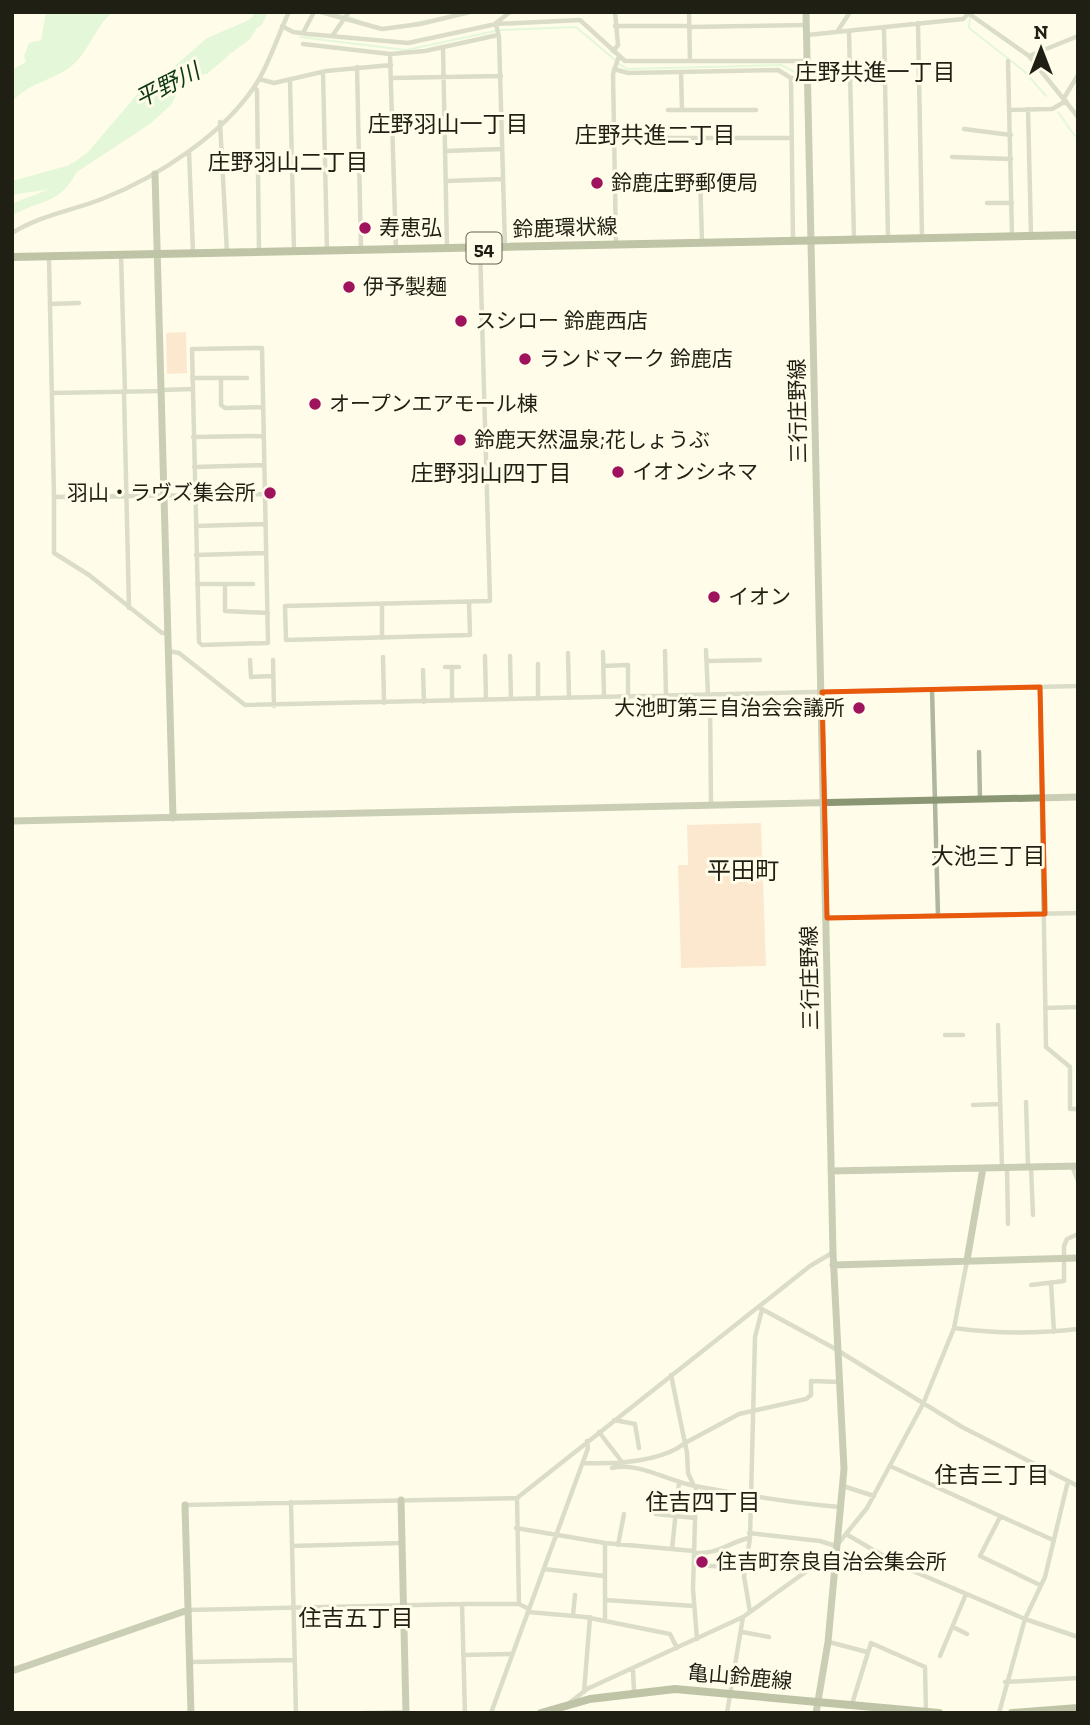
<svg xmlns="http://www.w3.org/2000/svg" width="1090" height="1725" font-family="'Zilla Slab','Noto Sans JP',serif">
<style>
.green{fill:#f8cfaf}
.water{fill:#c5f0c5}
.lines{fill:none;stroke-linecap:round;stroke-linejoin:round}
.stream{stroke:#c5f0c5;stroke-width:2}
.river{stroke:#c5f0c5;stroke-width:10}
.street{stroke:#afb7a1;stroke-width:4.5}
.secondary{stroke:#8b9675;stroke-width:7}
.primary{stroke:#717e55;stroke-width:8}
.marked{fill:none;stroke:#e8590c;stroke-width:5;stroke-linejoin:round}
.poi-dot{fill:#9f135e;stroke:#fffde9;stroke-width:2.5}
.labels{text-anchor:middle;stroke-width:6;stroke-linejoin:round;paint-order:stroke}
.shield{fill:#fffde9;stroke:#636253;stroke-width:2}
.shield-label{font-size:19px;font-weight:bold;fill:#201f13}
.poi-label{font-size:21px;fill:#201f13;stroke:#fffde9;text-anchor:start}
.street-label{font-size:21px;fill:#201f13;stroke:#fffde9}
.neighbourhood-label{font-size:23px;fill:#201f13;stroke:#fffde9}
.water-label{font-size:23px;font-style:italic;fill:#0d3911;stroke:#fffde9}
.quarter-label{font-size:24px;fill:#201f13;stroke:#fffde9}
</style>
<rect width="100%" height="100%" fill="#fffde9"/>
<path class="green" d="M 186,332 L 187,373 L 167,374 L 166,333 Z
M 761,823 L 766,966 L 681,968 L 678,865 L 688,865 L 687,825 Z"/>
<path class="water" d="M 46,12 L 113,12 C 94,27 89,54 69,68 C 50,81 27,84 12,102 L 12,70 L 26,62 L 24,56 L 29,43 L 41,40 Z
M 260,12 L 268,12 L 262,25 L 240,37 L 227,57 L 207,74 L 184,78 L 172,104 L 150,124 L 51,189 L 12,195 L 12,181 L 70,165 L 87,153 L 146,84 L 161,78 L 207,38 L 247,21 Z"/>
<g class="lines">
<path class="stream" d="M 331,12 L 344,16
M 349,17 L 360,21
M 970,17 L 969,28 L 1024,71 L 1046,96
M 414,23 L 429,20
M 500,30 L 576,27 L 615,60
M 300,37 L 406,50 L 495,31
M 619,64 L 627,69 L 781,65 L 795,72
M 1058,112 L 1075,136"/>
<path class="river" d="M 227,50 L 246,36 L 261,12
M 12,210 C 40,194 57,201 73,168"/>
<path class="street" d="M 321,12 L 382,29 L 420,24 L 470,12
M 968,13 L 1029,56 L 1078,117
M 496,23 L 510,12
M 918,23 L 922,237
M 496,24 L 499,37 L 505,246
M 282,26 L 293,32 L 308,34 L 408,43 L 496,24 L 580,20 L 625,61 L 690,61 L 689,12
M 615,26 L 689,26
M 689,27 L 806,25
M 884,28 L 888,238
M 849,31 L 854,239
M 837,32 L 850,12
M 303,33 L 314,12
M 807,35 L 963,19 L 969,13
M 332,36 L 349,12
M 303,44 L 390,54
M 443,47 L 447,249
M 613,51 L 618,45 L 615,12
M 1029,56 L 1078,36
M 690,61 L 808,61
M 1008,61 L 1012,236
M 357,67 L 361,251
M 614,69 L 628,73 L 778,70 L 791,78 L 808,79
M 323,72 L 327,250
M 681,72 L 682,110 L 756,110
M 391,78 L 501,76
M 791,78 L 793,241
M 259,79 L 274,83 L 326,71 L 391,65
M 290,81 L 294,251
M 254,87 L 257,90 L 259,252
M 1064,98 L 1078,75
M 1028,109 L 1031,235
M 668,110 L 682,110
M 1010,110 L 1052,109 L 1066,101
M 220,122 L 227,253
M 964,129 L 1011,135
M 614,138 L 792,138
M 445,151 L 502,149
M 189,152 L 193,252
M 952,157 L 1011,159
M 700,175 L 702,242
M 446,181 L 503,179
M 615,187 L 680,186
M 987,203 L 1012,203
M 12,233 C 41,215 71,211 102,199 C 158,177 226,133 258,81 C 271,59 278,35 289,12
M 616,243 L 613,74 L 619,56
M 396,250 L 390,54 L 425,51 L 498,35
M 121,256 L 125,392
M 49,258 L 54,497 L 265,494
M 50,304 L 79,303
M 262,348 L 268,643 L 202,645 L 199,642 L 192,349 Z
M 192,378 L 247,378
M 221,378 L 221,405 L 225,408 L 263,407
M 162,390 L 192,389
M 124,392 L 129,608
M 52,393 L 162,391
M 193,437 L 263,436
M 194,467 L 264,465
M 54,497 L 54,553 L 89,575 L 162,633 L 167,633
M 196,526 L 266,524
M 196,555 L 266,553
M 197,584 L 253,584
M 225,584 L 225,611 L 268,613
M 469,602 L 470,635 L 286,640 L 285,606 L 490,601 L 480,248
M 382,604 L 382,638
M 706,650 L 708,696
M 168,651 L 179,653 L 245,705 L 1078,686
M 665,651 L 666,697
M 603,652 L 604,697
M 568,653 L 569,698
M 485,656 L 486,700
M 510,656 L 511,699
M 383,657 L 384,703
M 250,660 L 251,677 L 273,676
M 273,660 L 274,706
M 707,661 L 760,660
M 538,664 L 538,699
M 603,666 L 628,665 L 628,698
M 445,667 L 459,667
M 452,667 L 452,701
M 423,670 L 424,702
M 1040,687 L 1046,1047 L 1070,1067 L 1070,1109 L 1078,1109
M 932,689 L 938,916
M 710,696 L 711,806
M 979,752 L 980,799
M 827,918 L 1078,913
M 1045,1008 L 1078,1007
M 998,1025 L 1002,1167
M 945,1035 L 963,1035
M 1026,1102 L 1028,1166
M 973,1105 L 1000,1104
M 1072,1166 L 1078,1181
M 1031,1167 L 1033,1215
M 1007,1168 L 1008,1224
M 1051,1283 L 1054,1332
M 1031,1285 L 1064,1281 L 1064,1246 L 1067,1239 L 1078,1234
M 758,1307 L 832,1347 L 962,1427 L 1078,1486
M 954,1328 C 997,1334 1035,1334 1078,1329
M 671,1375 L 687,1453 L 688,1473 L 694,1486
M 614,1420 L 635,1424 L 639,1448
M 599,1432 L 622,1462
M 685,1443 L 739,1414 L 806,1399 L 811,1395 L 811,1381 L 841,1382
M 583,1463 C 613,1464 660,1463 685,1443
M 890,1466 L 1053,1540
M 612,1468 C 640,1462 667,1481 695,1486 C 743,1495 792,1503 840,1507
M 696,1486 L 693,1589 L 697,1639
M 843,1486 L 874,1496
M 517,1498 L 519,1604
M 291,1502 L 296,1713
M 185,1505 L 517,1498 L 810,1266 L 832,1253
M 656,1514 L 695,1518
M 1000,1517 L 980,1556 L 1040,1585
M 516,1528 L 605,1543 L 694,1551
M 749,1533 L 820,1541 L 836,1546
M 846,1534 L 899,1565 L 1025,1619 L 1045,1577 L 1068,1481
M 618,1545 L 624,1514
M 292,1546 L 401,1543
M 672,1549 L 679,1482
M 695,1553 C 722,1553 725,1544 749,1538
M 695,1565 L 746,1568
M 544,1569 L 604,1576
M 605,1600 L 694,1606
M 462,1604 L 465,1713
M 188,1610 L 462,1604 L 519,1604 L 529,1609
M 528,1612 L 585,1617 L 670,1634 L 677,1648
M 750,1612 L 744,1576 L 750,1538 L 755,1337 L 762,1310
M 573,1615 L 575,1595
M 605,1620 L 605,1543
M 953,1627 L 967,1634
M 742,1632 L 769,1637
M 829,1642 L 867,1652
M 463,1655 L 512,1654
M 940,1656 L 966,1594
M 190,1662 L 295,1660
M 633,1670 L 634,1692
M 1005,1682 L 1078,1678
M 584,1692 L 590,1617
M 568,1704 L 587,1689 L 743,1617 L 829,1555 L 867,1508 L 923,1404 L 954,1328 L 967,1261
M 852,1704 L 871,1643 L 925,1667 L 926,1712
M 362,1713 L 406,1712
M 491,1713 L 588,1448 L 587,1441
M 727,1713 L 743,1617
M 999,1713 L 1025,1619 L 1078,1637"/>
<path class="secondary" d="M 806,12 L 833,1253 L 844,1469 L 828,1642 L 816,1713
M 155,174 L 173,818
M 12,821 L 1078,797
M 831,1171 L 1078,1166
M 967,1260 L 983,1168
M 833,1265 L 1078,1258
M 401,1500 L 406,1713
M 185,1505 L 191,1713
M 12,1671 L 188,1610"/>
<path class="primary" d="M 12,257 L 1078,235
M 541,1713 L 590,1699 L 675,1689 L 939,1713
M 1012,1713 L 1078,1708"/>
</g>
<path d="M0 0H1090V1725H0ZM 1040,687 L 1045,914 L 827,918 L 822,692 Z" fill="#fffde9" fill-opacity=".55" fill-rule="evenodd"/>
<path class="marked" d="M 1040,687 L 1045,914 L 827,918 L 822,692 Z"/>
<g class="poi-dot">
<circle cx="597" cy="183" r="7"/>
<circle cx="365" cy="228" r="7"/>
<circle cx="349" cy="287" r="7"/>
<circle cx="461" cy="321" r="7"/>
<circle cx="525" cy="359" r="7"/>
<circle cx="315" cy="404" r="7"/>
<circle cx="460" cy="440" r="7"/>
<circle cx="618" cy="472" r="7"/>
<circle cx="270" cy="493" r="7"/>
<circle cx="714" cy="597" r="7"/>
<circle cx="859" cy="708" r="7"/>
<circle cx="702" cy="1562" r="7"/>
</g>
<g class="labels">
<rect class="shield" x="466.5" y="232.5" width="35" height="31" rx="5"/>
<g class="shield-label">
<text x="484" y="255">54</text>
</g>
<g class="poi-label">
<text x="611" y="190">鈴鹿庄野郵便局</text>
<text x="379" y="235">寿恵弘</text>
<text x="363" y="294">伊予製麺</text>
<text x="475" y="328">スシロー 鈴鹿西店</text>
<text x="539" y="366">ランドマーク 鈴鹿店</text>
<text x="329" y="411">オープンエアモール棟</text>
<text x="474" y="447">鈴鹿天然温泉;花しょうぶ</text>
<text x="632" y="479">イオンシネマ</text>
<text x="256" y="500" text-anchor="end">羽山・ラヴズ集会所</text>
<text x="728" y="604">イオン</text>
<text x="845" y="715" text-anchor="end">大池町第三自治会会議所</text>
<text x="716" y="1569">住吉町奈良自治会集会所</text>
</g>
<g class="street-label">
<text transform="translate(565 228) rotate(-2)" y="7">鈴鹿環状線</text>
<text transform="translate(798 411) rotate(-91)" y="7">三行庄野線</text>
<text transform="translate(810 978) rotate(-91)" y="7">三行庄野線</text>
<text transform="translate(740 1677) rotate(5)" y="7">亀山鈴鹿線</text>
</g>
<g class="neighbourhood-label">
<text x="875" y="80">庄野共進一丁目</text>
<text x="448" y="132">庄野羽山一丁目</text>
<text x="655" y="143">庄野共進二丁目</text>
<text x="288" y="170">庄野羽山二丁目</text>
<text x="491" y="481">庄野羽山四丁目</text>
<text x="988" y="864">大池三丁目</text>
<text x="992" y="1483">住吉三丁目</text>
<text x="703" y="1510">住吉四丁目</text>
<text x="356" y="1626">住吉五丁目</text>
</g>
<g class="water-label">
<text transform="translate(167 85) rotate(-27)" y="8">平野川</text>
</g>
<g class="quarter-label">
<text x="743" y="879">平田町</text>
</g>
</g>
<rect width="1090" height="1725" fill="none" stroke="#201f13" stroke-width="28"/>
<g transform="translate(1041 49)" stroke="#fffde9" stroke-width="5" paint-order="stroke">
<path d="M0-5L12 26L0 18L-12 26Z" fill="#201f13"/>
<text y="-10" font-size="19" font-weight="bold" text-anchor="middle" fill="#201f13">N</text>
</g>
</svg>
